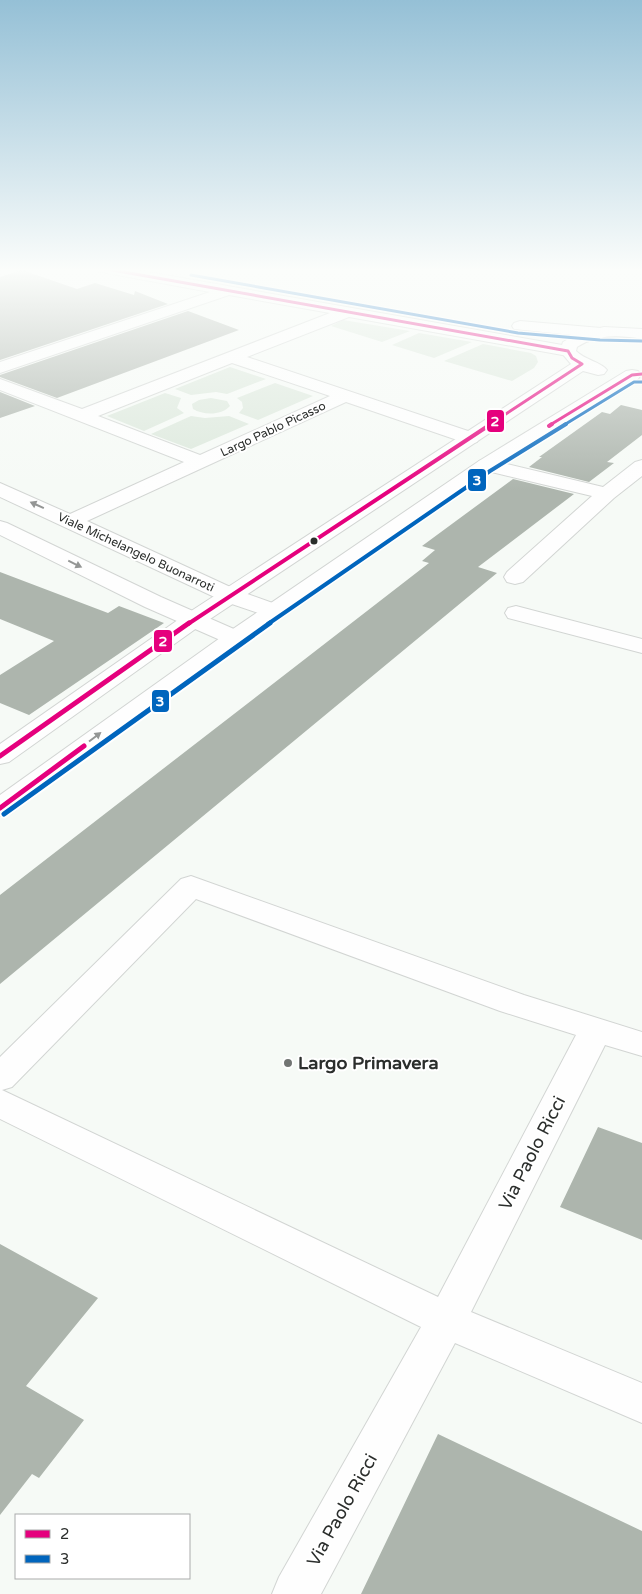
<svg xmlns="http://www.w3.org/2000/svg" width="642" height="1594" font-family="'Varela Round',sans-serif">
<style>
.green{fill:#dce8dc}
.building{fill:#adb5ad}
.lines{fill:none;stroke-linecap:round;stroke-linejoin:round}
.street-casing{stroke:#d2d5d3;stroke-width:2}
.secondary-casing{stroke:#d2d5d3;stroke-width:2}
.street{fill:#fefefe;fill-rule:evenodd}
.secondary{fill:#fefefe;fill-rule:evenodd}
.bus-1-far2-casing{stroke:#fff;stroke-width:5.5}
.bus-1-far1-casing{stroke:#fff;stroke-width:7}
.bus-1-casing{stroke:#fff;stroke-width:9}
.bus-2-far2-casing{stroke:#fff;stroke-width:5.5}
.bus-2-far1-casing{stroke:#fff;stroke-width:7}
.bus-2-casing{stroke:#fff;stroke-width:9}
.bus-1-far2{stroke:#e5007d;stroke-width:3}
.bus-1-far1{stroke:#e5007d;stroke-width:4}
.bus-1{stroke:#e5007d;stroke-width:5}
.bus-2-far2{stroke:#0065bd;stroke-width:3}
.bus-2-far1{stroke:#0065bd;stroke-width:4}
.bus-2{stroke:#0065bd;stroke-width:5}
.oneway{fill:#949695}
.bus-dot{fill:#2b2e2c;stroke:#fff;stroke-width:2}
.poi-dot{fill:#727573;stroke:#fff;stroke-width:2}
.labels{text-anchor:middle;stroke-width:4;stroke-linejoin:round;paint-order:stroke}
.far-street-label{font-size:12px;fill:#2b2e2c;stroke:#fff}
.near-poi-label{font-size:18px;font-weight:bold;fill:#2b2e2c;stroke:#fff;text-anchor:start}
.near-street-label{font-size:18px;fill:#2b2e2c;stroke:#fff}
.line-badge{stroke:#fff;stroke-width:2}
.badge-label{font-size:14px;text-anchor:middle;font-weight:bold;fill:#fff}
</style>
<rect width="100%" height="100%" fill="#f6faf6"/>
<path class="green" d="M 343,320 L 410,331 L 382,342 L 331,326 Z
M 419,333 L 472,342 L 434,358 L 392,345 Z
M 483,344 L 531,353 L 536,356 L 538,362 L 534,368 L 512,381 L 444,361 Z
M 230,367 L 266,379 L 227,394 L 216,392 L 191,395 L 175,389 Z
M 275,383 L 313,396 L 258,420 L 239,413 L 243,408 L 242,402 L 237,398 Z
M 165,393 L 181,398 L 177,408 L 184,413 L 144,431 L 107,416 Z
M 211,398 L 227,401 L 230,406 C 221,416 203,415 193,409 L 192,404 L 199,400 Z
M 191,416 L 205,418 L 229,416 L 249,424 L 191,449 L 151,434 Z"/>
<path class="building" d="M 22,270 L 77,289 L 95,283 L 134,295 L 135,291 L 168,304 L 0,360 L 0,277 Z
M 188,311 L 239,330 L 57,398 L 0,377 L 0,375 Z
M 0,392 L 35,406 L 0,418 Z
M 621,405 L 642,410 L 642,435 L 607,462 L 614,463 L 589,482 L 529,467 L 542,457 L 539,457 L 602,412 L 610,414 Z
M 513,479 L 574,494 L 478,567 L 497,573 L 0,984 L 0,895 L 429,563 L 422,561 L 435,550 L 422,546 Z
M 0,572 L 108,613 L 119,606 L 164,623 L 29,715 L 0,703 L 0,675 L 54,641 L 0,619 Z
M 598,1127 L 642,1143 L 642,1240 L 560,1207 Z
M 0,1244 L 98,1298 L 26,1386 L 84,1420 L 39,1478 L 32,1474 L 0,1515 Z
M 438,1434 L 642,1531 L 642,1594 L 361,1594 Z"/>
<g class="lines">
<defs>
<path id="street" d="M 94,268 L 125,268 L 568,346 L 574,347 L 576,351 L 574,355 L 568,356 L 349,317 L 247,357 L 477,434 L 479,438 L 477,442 L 470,444 L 463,442 L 346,402 L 87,521 L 239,591 L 281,606 L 284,611 L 281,616 L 273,618 L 223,601 L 0,497 L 0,483 L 70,514 L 184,462 L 0,390 L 0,379 L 82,409 L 330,313 L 229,295 L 0,373 L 0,362 L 210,292 L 101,272 L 96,271 ZM 232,363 L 330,396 L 200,455 L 98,416 Z
M 520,321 L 601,328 L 607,330 L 609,333 L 607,336 L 601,338 L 514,329 L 512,326 L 514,323 Z
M 486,459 L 603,487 L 635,462 L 642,460 L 642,476 L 614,498 L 523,582 L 515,584 L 507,582 L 504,577 L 507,572 L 592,496 L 479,469 L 476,465 L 479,461 Z
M 0,521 L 7,523 L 161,597 L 243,633 L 247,638 L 243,643 L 235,645 L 227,643 L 145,607 L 0,535 Z
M 516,606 L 642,639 L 642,653 L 508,618 L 505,613 L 508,608 Z
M 191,876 L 524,995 L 642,1032 L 642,1056 L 605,1045 L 471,1312 L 642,1383 L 642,1423 L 455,1343 L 321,1594 L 272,1594 L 279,1577 L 421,1327 L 0,1119 L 0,1057 L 181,879 ZM 196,899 L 500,1011 L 576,1035 L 438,1297 L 2,1090 L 12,1087 Z"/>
<path id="secondary" d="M 604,327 L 642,329 L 642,339 C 620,335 596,334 577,347 L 576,351 C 585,360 601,362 607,370 L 604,374 L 598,375 L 583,371 L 201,625 L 9,762 L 0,764 L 0,744 L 185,615 L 571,364 L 560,351 L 563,342 L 579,333 Z
M 632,370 L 638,371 L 641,375 L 638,379 L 493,469 L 243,643 L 10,814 L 0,816 L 0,795 L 227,633 L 479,461 L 626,371 Z"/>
</defs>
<use href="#street" class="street-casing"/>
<use href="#secondary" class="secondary-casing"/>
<use href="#street" class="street"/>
<use href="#secondary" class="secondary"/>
<defs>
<path id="bus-1-far2" d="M 101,268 L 568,351 L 572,358 L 582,364 L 489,425
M 550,425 L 632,375 L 642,374"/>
<path id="bus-1-far1" d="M 549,426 L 552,424
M 188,624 L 491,424"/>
<path id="bus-1" d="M 0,756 L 189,623
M 0,808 L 84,746"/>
<path id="bus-2-far2" d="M 191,275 L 518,333 L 600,340 L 642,341
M 564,425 L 634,382 L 642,382"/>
<path id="bus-2-far1" d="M 268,624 L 490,471 L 566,424"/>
<path id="bus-2" d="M 4,814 L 270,623"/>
</defs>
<use href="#bus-1-far2" class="bus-1-far2-casing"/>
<use href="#bus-1-far1" class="bus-1-far1-casing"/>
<use href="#bus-1" class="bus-1-casing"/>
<use href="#bus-2-far2" class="bus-2-far2-casing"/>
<use href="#bus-2-far1" class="bus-2-far1-casing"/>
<use href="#bus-2" class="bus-2-casing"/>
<use href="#bus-1-far2" class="bus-1-far2"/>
<use href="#bus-1-far1" class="bus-1-far1"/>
<use href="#bus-1" class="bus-1"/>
<use href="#bus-2-far2" class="bus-2-far2"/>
<use href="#bus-2-far1" class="bus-2-far1"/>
<use href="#bus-2" class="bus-2"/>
</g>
<defs><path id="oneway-solid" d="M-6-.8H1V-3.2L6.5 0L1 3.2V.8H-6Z" transform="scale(1.25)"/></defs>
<g class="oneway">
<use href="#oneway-solid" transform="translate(37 505) rotate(-156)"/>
<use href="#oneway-solid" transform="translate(75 564) rotate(26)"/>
<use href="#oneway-solid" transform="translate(95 737) rotate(-37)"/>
</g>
<linearGradient id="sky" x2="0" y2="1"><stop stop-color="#95c0d6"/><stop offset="0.55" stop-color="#fbfdfb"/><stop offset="1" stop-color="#fbfdfb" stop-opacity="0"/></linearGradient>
<rect width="642" height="491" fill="url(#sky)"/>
<circle class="bus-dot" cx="314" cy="541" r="4.5"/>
<circle class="poi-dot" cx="288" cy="1063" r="5"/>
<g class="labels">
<g class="far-street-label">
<text transform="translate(273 429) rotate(-25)" y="4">Largo Pablo Picasso</text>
<text transform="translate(136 552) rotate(25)" y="4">Viale Michelangelo Buonarroti</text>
</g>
<g class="near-poi-label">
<text x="298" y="1069">Largo Primavera</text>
</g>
<g class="near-street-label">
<text transform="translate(532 1153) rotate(-63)" y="6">Via Paolo Ricci</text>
<text transform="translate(342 1510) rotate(-61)" y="6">Via Paolo Ricci</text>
</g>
</g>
<g class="line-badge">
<rect x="486" y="409" width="19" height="24" rx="5" fill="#e5007d"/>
<rect x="467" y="468" width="20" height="24" rx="5" fill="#0065bd"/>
<rect x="153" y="629" width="20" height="24" rx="5" fill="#e5007d"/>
<rect x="151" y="689" width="19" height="24" rx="5" fill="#0065bd"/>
</g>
<g class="badge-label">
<text x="495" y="426">2</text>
<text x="477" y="485">3</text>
<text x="163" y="646">2</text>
<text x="160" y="706">3</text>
</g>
<rect x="15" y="1514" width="175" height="65" fill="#ffffff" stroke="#aaabab"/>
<rect x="25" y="1530" width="25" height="8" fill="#e5007d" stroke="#aaabab"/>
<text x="60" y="1539" font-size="15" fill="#2b2e2c">2</text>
<rect x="25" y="1555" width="25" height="8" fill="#0065bd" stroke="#aaabab"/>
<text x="60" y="1564" font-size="15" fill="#2b2e2c">3</text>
</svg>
